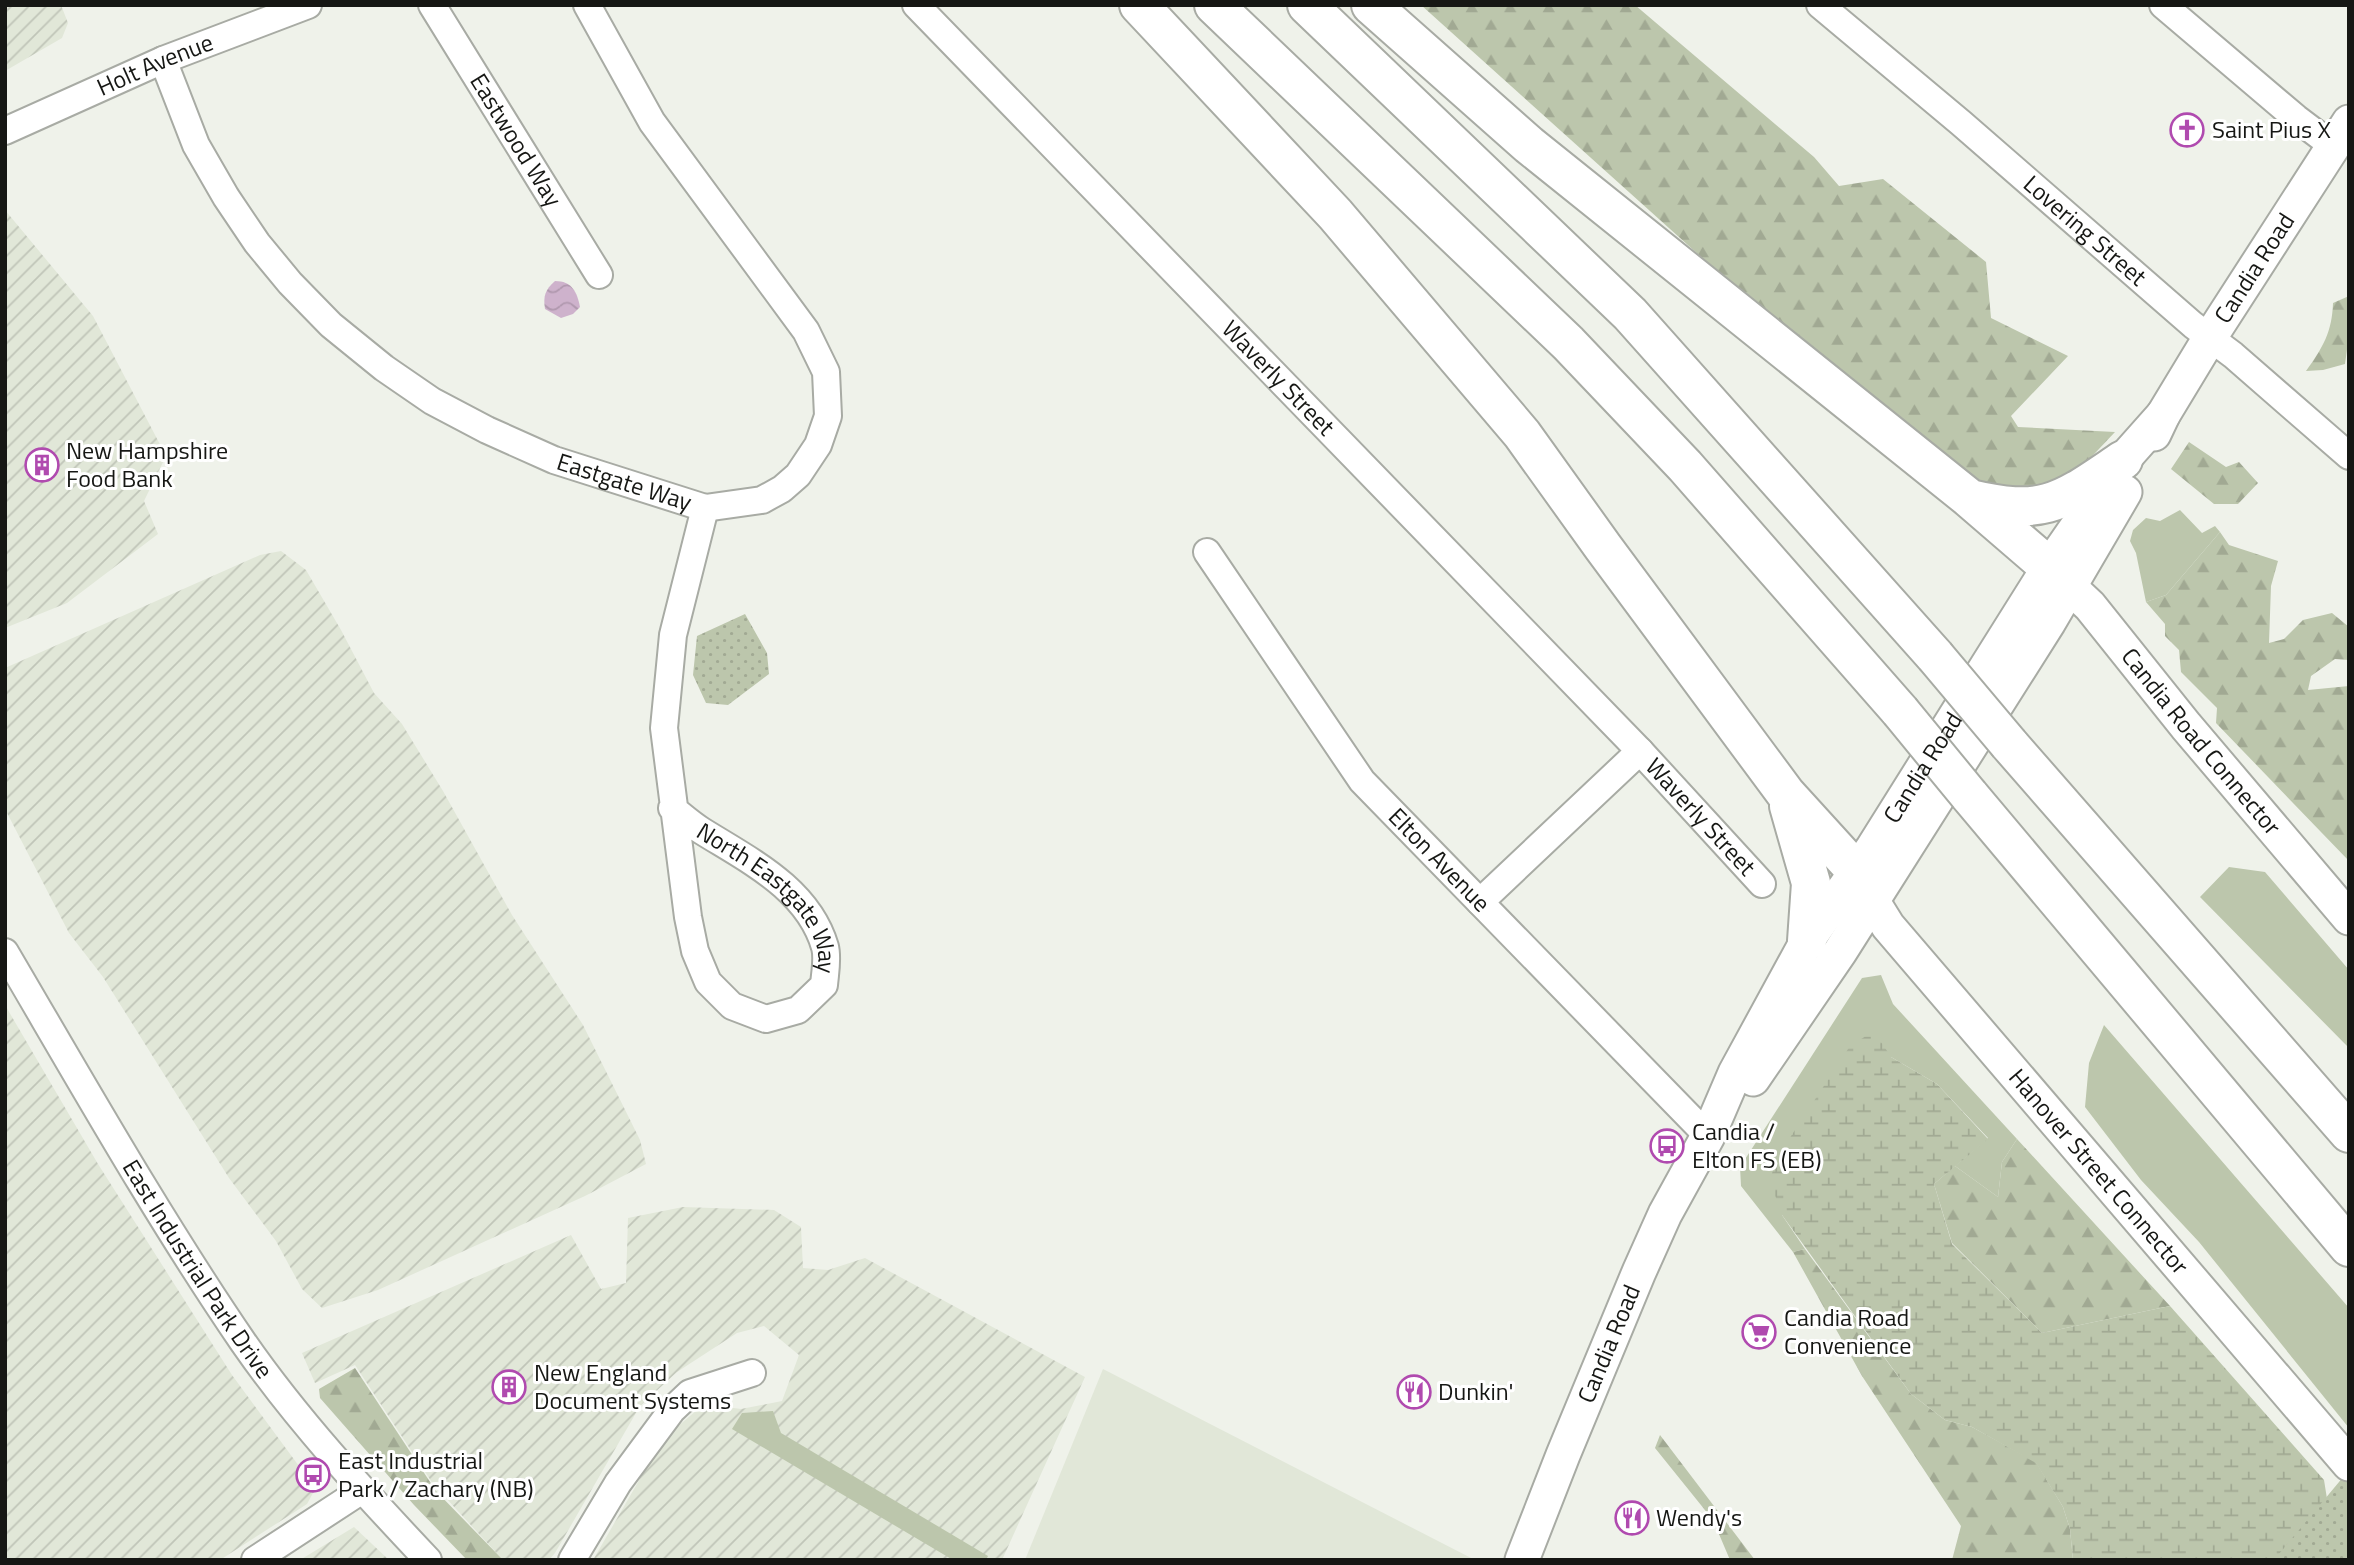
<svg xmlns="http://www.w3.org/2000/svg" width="2354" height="1565" font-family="'Titillium Web',sans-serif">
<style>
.built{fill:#e1e7d8}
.industrial{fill:url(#industrial-furrows)}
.grass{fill:#bcc6ac}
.forest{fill:url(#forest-firs)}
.wetland{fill:url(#wetland-marsh)}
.park{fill:url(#park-dots)}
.water{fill:url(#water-waves)}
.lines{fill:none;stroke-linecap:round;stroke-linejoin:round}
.minor-casing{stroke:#a8aba4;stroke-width:30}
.major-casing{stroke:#a8aba4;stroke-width:37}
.highway-casing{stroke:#a8aba4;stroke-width:42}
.minor{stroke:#fff;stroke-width:26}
.major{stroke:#fff;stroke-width:33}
.highway{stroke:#fff;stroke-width:38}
.highway-bridge-casing{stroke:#a8aba4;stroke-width:42;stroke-linecap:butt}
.highway-bridge{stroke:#fff;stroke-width:38}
.labels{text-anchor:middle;stroke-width:6;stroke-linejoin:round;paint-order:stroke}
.street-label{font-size:24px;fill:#161714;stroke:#fff}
.poi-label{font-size:24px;fill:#161714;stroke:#fff;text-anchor:start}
</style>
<defs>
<pattern id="industrial-furrows" width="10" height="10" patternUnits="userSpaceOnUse" patternTransform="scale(1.75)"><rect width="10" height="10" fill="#e1e7d8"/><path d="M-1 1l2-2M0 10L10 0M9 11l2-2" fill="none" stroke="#c0c5b8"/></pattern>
<pattern id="forest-firs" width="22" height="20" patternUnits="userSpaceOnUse" patternTransform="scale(1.75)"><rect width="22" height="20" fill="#bcc6ac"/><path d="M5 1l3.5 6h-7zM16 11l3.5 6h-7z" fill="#a1a993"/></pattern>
<pattern id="wetland-marsh" width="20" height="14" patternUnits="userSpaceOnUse" patternTransform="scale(1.75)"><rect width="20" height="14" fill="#bcc6ac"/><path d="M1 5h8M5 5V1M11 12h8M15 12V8" fill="none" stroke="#a1a993"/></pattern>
<pattern id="park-dots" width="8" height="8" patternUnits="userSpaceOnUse" patternTransform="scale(1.75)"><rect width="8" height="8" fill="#bcc6ac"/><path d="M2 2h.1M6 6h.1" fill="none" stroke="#a1a993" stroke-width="1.8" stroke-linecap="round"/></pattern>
<pattern id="water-waves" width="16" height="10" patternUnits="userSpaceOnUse" patternTransform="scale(1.75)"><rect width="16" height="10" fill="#ceb2cc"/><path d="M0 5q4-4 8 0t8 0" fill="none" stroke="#b098ae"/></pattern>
</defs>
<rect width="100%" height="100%" fill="#eff2ea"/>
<path class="built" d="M 1103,1369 L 1475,1560 L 1025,1560 Z"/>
<path class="industrial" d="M 5,5 L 61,5 L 68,23 L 62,38 L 5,71 Z
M 5,210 L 93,316 L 166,456 L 144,501 L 158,534 L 67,603 L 5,628 Z
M 281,551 L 306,570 L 341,630 L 374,693 L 402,724 L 443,791 L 512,915 L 583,1025 L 640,1140 L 646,1164 L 585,1196 L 378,1290 L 322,1308 L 302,1289 L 276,1241 L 229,1178 L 103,977 L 69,933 L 5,809 L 5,668 L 260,555 Z
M 5,1005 L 98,1164 L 232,1375 L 307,1477 L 313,1493 L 307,1504 L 220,1560 L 5,1560 Z
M 683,1207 L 774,1210 L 801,1227 L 803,1268 L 828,1270 L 865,1258 L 1085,1377 L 1002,1560 L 593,1560 L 663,1439 L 704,1404 L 741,1409 L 782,1401 L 799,1355 L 764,1326 L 737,1333 L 677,1372 L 640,1406 L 555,1553 L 549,1560 L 503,1560 L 433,1484 L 355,1365 L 315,1383 L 302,1353 L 571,1235 L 601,1289 L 626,1283 L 628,1218 Z
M 354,1527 L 389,1560 L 300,1560 Z"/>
<path class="grass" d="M 2180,510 L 2202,533 L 2215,526 L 2220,532 L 2166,595 L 2146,602 L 2136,553 L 2130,541 L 2133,530 L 2146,518 L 2160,521 Z
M 2229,867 L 2265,872 L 2349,970 L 2349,1048 L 2200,897 Z
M 1881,975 L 1893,1004 L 2017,1139 L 2002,1162 L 1998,1197 L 1955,1166 L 1988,1138 L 1937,1084 L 1891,1057 L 1782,1215 L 1805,1249 L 1793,1252 L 1741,1186 L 1740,1167 L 1862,978 Z
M 2104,1025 L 2349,1308 L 2349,1428 L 2199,1242 L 2141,1180 L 2085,1107 L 2089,1063 Z
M 773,1411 L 781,1433 L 988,1556 L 986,1560 L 953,1560 L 732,1429 L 742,1413 Z"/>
<path class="forest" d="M 1421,5 L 1635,5 L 1814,157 L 1839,186 L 1883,179 L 1986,262 L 1991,318 L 2068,356 L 2011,416 L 2018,427 L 2115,432 L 2081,468 L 2039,492 L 2019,493 L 1969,479 L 1769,318 Z
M 2349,296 L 2349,335 L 2345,364 L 2323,370 L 2306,371 C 2323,347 2332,332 2333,303 Z
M 2189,442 L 2226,467 L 2239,462 L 2258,483 L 2238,504 L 2214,504 L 2171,469 Z
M 2220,532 L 2229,545 L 2278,561 L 2271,586 L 2269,643 L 2284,639 L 2303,620 L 2332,613 L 2349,627 L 2349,660 L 2335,659 L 2311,676 L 2308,690 L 2349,686 L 2349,861 L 2216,723 L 2217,708 L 2181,672 L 2179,650 L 2165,636 L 2165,624 L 2146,602 L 2166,595 Z
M 2017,1139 L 2170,1306 L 2042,1333 L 1952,1243 L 1934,1184 L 1955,1166 L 1998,1197 L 2002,1162 Z
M 1805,1249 L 1911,1394 L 1945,1420 L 1972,1427 L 2036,1462 L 2063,1507 L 2070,1529 L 2073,1560 L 1952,1560 L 1961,1526 L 1862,1376 L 1793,1252 Z
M 355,1368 L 436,1491 L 503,1560 L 467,1560 L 414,1505 L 320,1398 L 319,1389 Z
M 1660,1435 L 1755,1560 L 1730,1560 L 1713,1520 L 1655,1448 Z"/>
<path class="wetland" d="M 1874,1031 L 1891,1057 L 1937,1084 L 1988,1139 L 1934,1184 L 1952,1244 L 2042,1333 L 2170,1306 L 2324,1480 L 2328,1505 L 2284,1560 L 2073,1560 L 2070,1529 L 2063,1507 L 2036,1463 L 1972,1427 L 1945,1420 L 1911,1394 L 1782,1215 L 1770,1181 L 1776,1159 L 1850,1046 Z"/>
<path class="park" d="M 745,614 L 767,653 L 769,674 L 728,705 L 706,703 L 693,675 L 697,636 Z
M 2349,1470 L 2348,1560 L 2274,1560 Z"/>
<path class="water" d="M 555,281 C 572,281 577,292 580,307 L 573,314 L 561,318 L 545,309 C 543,296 545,290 555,281 Z"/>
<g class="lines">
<defs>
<g id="minor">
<path id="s1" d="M 432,5 L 599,275"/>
<path id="s2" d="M 916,5 L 1640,751 L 1762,884"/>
<path id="s3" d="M 1820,5 L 1961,123 L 2193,325 L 2233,355 L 2349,456"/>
<path d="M 2163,5 L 2296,118 L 2333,146"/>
<path id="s4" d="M 163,60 L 196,145 L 226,197 L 257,243 L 290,283 L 331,325 L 384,368 L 432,401 L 487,430 L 554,460 L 705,508 L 762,500 L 782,489 L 798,475 L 818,445 L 828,416 L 826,372 L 806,331 L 652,122 L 587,5"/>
<path id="s5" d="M 5,131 L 163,60 L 308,5"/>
<path id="s6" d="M 1207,552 L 1362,781 L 1708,1136"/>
<path id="s7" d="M 672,808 C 682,816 692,825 702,831 C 750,861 808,889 825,947 C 828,958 825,973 824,985 L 798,1010 L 766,1019 L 732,1006 L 708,982 L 695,951 L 688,917 L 664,728 L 673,635 L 705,508"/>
<path d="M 1480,902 L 1640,751"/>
<path id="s8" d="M 5,952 C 82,1083 157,1216 243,1342 C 297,1420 363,1491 428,1560"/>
<path d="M 255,1560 L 362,1490"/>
<path d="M 572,1560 L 618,1483 L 672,1410 L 690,1393 L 752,1373"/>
</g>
<g id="major">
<path id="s9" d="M 2154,434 L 2163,415 L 2209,339 L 2349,122"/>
<path id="s10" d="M 2056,574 L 2090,606 L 2186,726 L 2349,918"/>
<path id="s11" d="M 1862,884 L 1888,926 L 2349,1464"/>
<path d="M 1753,1079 L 1840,952 L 2049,622 L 2125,492"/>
<path id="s12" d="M 1522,1560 L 1563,1455 L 1639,1272 L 1665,1214 L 1708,1136 L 1735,1073 L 1807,941 L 1872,849 L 2049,567 L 2123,460 L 2163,415"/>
</g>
<path id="highway" d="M 1139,5 L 1335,214 L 1522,434 L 1603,547 L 1786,794 L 1857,872
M 1214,5 L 1568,343 L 1685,466 L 1900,711
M 1307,5 L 1630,314 L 1935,656
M 1371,5 L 1529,145 L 1969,498 L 2049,567
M 1970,499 C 2046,517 2062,501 2123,460
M 2009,744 L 2349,1133
M 1969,795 L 2349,1247
M 1789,806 L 1811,883 L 1807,941"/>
</defs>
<use href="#minor" class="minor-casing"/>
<use href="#major" class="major-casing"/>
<use href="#highway" class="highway-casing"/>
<use href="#minor" class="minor"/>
<use href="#major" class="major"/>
<use href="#highway" class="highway"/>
<defs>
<path id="highway-bridge" d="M 1935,656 L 2009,744
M 1900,711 L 1969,795"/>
</defs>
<use href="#highway-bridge" class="highway-bridge-casing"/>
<use href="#highway-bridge" class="highway-bridge"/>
</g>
<defs>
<symbol id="church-ring" viewBox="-11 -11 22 22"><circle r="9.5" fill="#fff" stroke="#b04aaf" stroke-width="1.5"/><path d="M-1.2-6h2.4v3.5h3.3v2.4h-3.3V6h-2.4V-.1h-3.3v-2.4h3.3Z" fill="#b04aaf"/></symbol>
<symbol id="building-ring" viewBox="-11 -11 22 22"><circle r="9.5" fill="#fff" stroke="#b04aaf" stroke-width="1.5"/><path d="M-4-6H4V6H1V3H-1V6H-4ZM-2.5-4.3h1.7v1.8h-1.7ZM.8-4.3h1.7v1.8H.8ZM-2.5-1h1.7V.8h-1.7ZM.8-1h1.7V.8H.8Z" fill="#b04aaf"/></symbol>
<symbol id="bus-ring" viewBox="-11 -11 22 22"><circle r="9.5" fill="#fff" stroke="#b04aaf" stroke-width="1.5"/><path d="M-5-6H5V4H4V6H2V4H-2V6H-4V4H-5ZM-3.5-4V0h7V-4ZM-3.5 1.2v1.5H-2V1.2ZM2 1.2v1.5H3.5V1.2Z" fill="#b04aaf"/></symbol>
<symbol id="supermarket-ring" viewBox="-11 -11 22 22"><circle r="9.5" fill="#fff" stroke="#b04aaf" stroke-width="1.5"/><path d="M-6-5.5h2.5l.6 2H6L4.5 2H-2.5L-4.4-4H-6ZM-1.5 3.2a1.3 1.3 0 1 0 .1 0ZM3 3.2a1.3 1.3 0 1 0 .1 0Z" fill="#b04aaf"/></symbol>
<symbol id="restaurant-ring" viewBox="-11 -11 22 22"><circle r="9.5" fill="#fff" stroke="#b04aaf" stroke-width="1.5"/><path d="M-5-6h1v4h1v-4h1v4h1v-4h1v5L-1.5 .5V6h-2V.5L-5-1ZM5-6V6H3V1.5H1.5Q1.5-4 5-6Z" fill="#b04aaf"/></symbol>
</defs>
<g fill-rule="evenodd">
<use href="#church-ring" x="2168" y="111" width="38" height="38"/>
<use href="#building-ring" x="23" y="446" width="38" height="38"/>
<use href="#bus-ring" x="1648" y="1127" width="38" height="38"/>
<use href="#supermarket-ring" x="1740" y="1313" width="38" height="38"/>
<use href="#building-ring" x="490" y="1368" width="38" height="38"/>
<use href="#restaurant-ring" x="1395" y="1373" width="38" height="38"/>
<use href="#bus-ring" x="294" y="1456" width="38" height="38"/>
<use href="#restaurant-ring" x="1613" y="1499" width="38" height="38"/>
</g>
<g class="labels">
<g class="street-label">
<text dy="8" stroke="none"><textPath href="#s5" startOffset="164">Holt Avenue</textPath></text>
<text dy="8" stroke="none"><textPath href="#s1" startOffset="159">Eastwood Way</textPath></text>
<text dy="8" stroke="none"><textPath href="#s3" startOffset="348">Lovering Street</textPath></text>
<text dy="8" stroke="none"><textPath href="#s9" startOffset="194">Candia Road</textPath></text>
<text dy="8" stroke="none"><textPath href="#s2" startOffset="520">Waverly Street</textPath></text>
<text dy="8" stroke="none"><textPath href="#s4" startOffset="653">Eastgate Way</textPath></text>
<text dy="8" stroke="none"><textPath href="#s10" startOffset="222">Candia Road Connector</textPath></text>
<text dy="8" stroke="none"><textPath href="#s12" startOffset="891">Candia Road</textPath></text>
<text dy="8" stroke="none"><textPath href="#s2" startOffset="1129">Waverly Street</textPath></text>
<text dy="8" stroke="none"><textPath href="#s6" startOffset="387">Elton Avenue</textPath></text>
<text dy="8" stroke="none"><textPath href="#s7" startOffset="136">North Eastgate Way</textPath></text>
<text dy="8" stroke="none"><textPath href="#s11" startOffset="373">Hanover Street Connector</textPath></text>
<text dy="8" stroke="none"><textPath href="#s8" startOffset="371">East Industrial Park Drive</textPath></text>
<text dy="8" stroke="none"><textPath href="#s12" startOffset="233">Candia Road</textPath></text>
</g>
<g class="poi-label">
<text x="2212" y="138">Saint Pius X</text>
<text x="66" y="459">New Hampshire<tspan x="66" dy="28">Food Bank</tspan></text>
<text x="1692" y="1140">Candia /<tspan x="1692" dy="28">Elton FS (EB)</tspan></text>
<text x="1784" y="1326">Candia Road<tspan x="1784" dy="28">Convenience</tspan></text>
<text x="534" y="1381">New England<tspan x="534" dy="28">Document Systems</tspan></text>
<text x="1438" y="1400">Dunkin'</text>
<text x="338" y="1469">East Industrial<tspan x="338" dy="28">Park / Zachary (NB)</tspan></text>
<text x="1656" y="1526">Wendy's</text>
</g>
</g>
<rect width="2354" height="1565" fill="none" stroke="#161714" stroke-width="14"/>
</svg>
